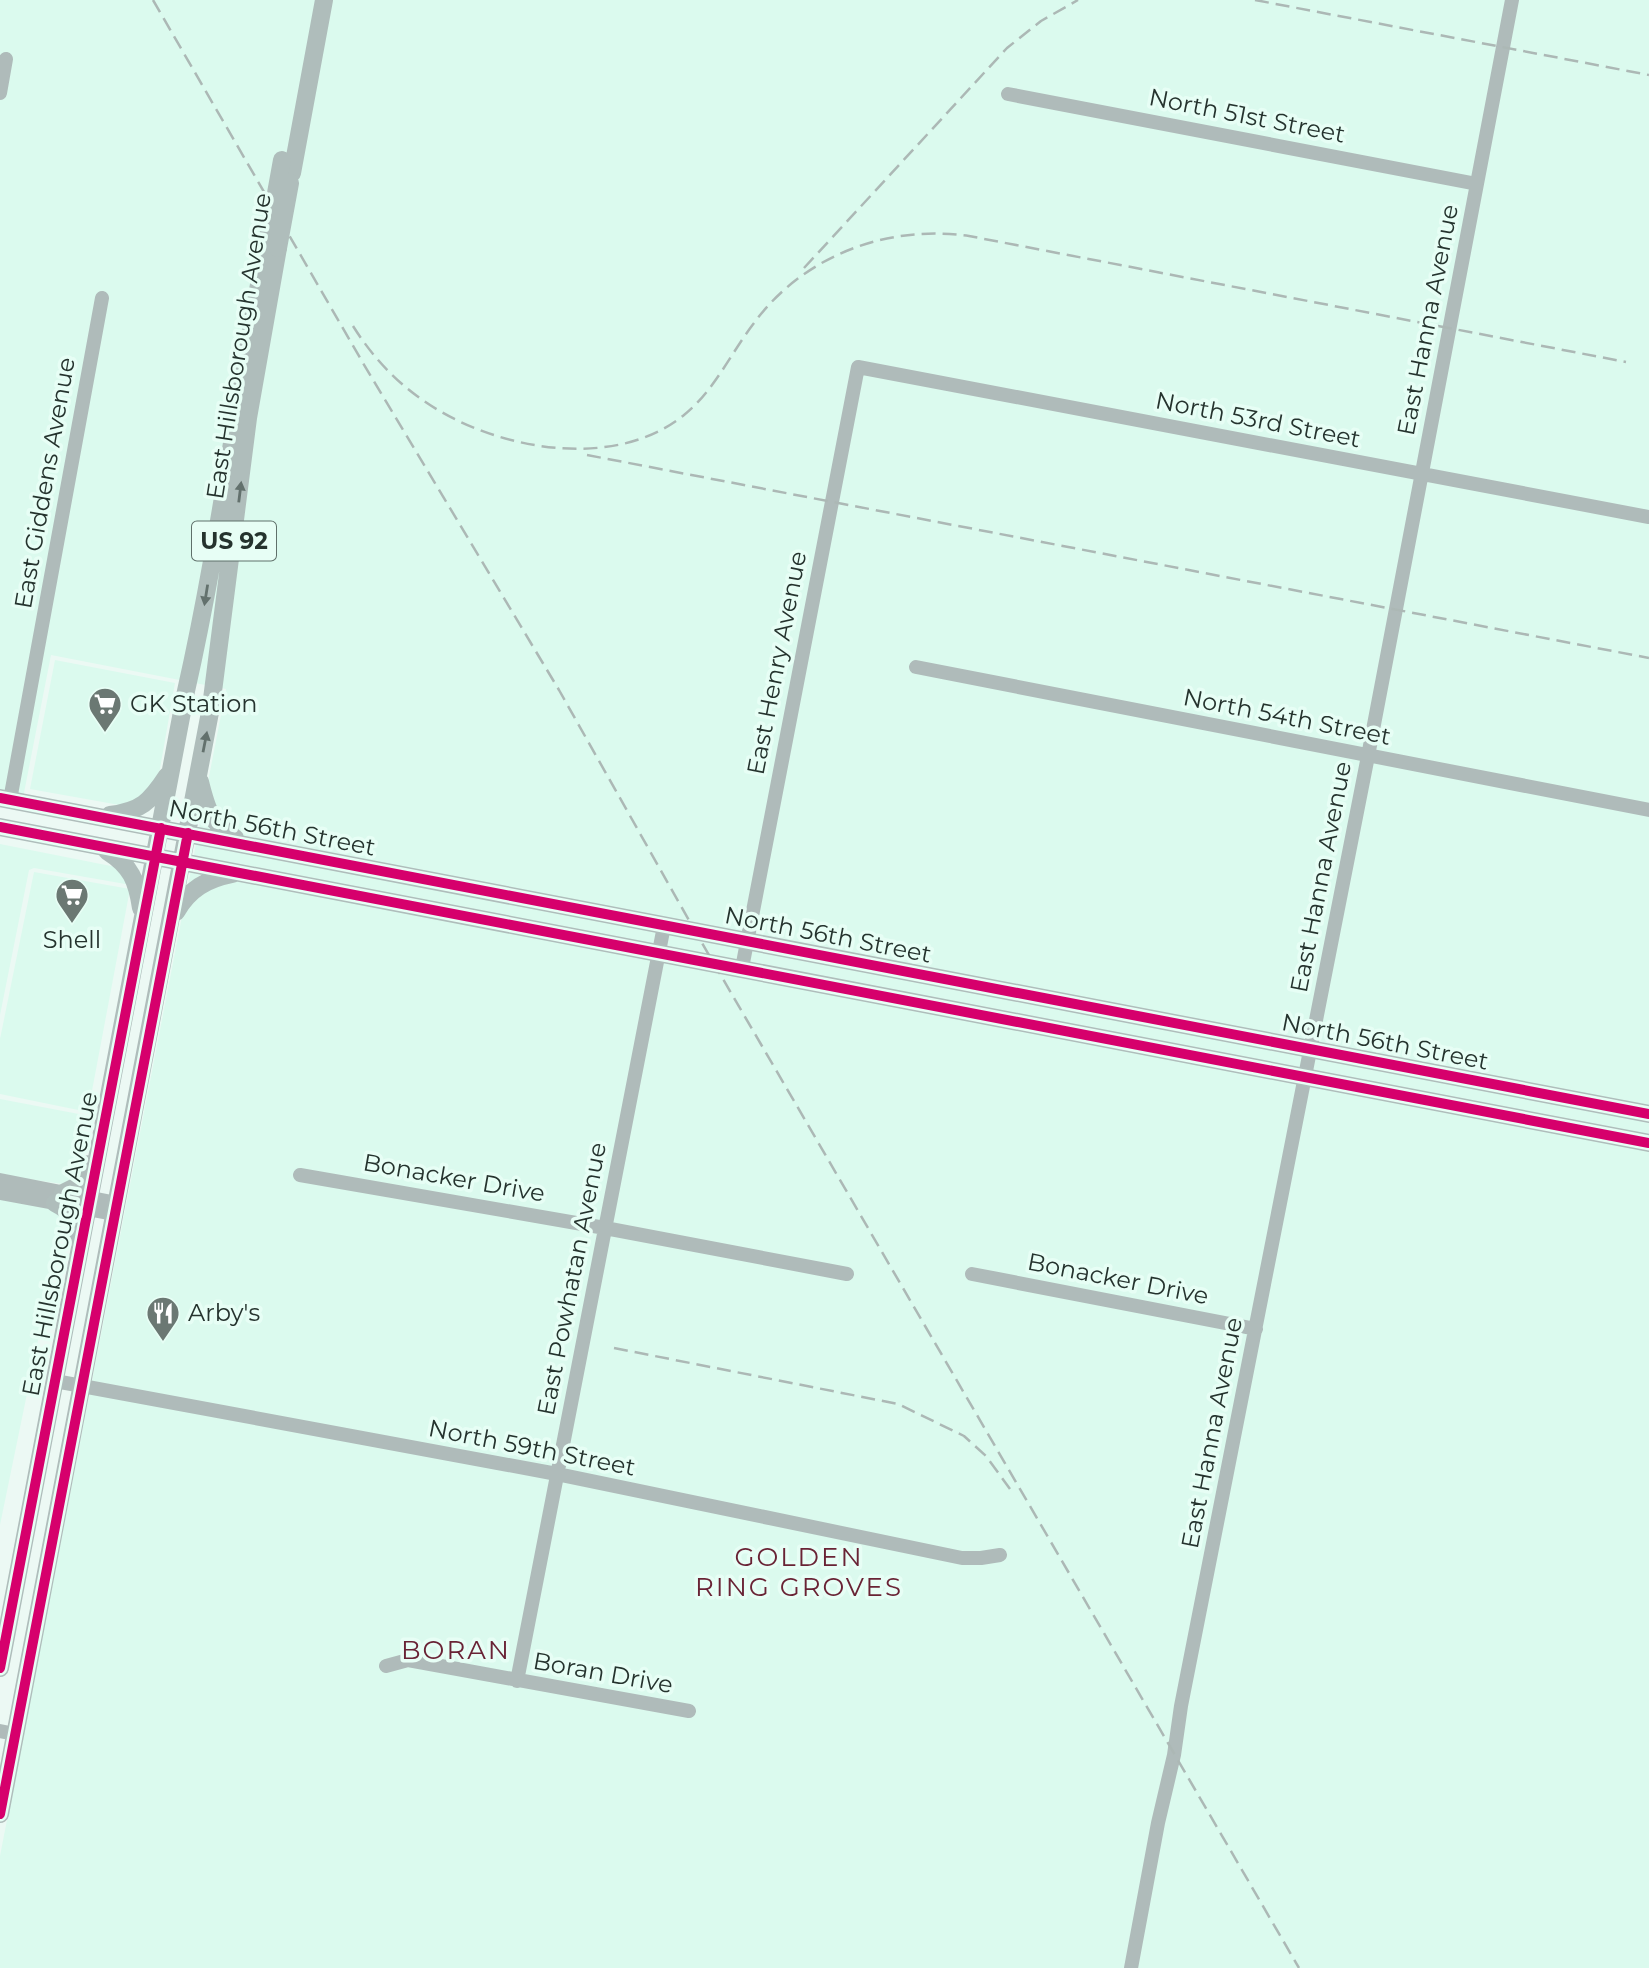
<svg xmlns="http://www.w3.org/2000/svg" width="1649" height="1968" font-family="Montserrat,sans-serif">
<style>
.built{fill:#dbfaee}
.lines{fill:none;stroke-linecap:round;stroke-linejoin:round}
.minor{stroke:#afbbba;stroke-width:14}
.major{stroke:#afbdbb;stroke-width:18}
.rail{stroke:#acb8b5;stroke-width:2.5;stroke-dasharray:14 7;stroke-linecap:butt}
.major-bridge{stroke:#afbdbb;stroke-width:18}
.cycleway-casing{stroke:#e7fef5;stroke-width:15}
.cycleway{stroke:#d6006c;stroke-width:10}
.oneway{fill:#63716d}
.labels{text-anchor:middle;stroke-width:7;stroke-linejoin:round;paint-order:stroke}
.shield{fill:#e7fef5;stroke:#5f706a;stroke-width:2}
.shield-label{font-size:23px;font-weight:bold;fill:#25332e}
.street-label{font-size:24px;fill:#25332e;stroke:#e7fef5}
.poi-label{font-size:24px;fill:#25332e;stroke:#e7fef5;text-anchor:start}
.neighbourhood-label{font-size:26px;letter-spacing:2px;fill:#692335;stroke:#e7fef5}
</style>
<rect width="100%" height="100%" fill="#ecf9f4"/>
<path class="built" d="M 0,0 L 1649,0 L 1649,1968 L 0,1968 L 0,1856 L 226,689 L 51,655 L 23,798 L 0,793 Z
M 55,660 L 175,683 L 158,780 L 150,793 L 125,806 L 30,789 Z
M 0,844 L 121,868 L 131,885 L 34,868 L 29,870 L 0,1015 Z
M 34,872 L 130,889 L 88,1112 L 0,1094 L 0,1039 Z
M 0,1099 L 84,1115 L 69,1185 L 0,1175 Z
M 0,1198 L 53,1208 L 64,1214 L 0,1525 Z"/>
<g class="lines">
<path class="minor" d="M 0,93 L 6,59
M 1008,94 L 1477,184
M 916,667 L 1649,810
M 10,800 L 102,298
M 742,968 L 858,367 L 1649,517
M 300,1175 L 605,1228 L 847,1274
M 0,1180 L 117,1203
M 0,1193 L 115,1214
M 972,1274 L 1256,1329
M 55,1381 L 557,1474 L 962,1558 L 981,1558 L 1000,1555
M 386,1666 L 408,1660 L 689,1711
M 517,1681 L 664,926
M 0,1731 L 15,1734
M 1131,1968 L 1158,1823 L 1174,1755 L 1181,1706 L 1368,756 L 1512,0"/>
<path class="major" d="M 292,173 L 324,0
M 200,782 C 207,810 210,822 235,838
M 0,798 L 1649,1114
M 110,815 C 141,811 150,802 167,776
M 0,827 L 1649,1143
M 107,851 C 131,866 137,881 141,908
M 176,912 C 189,889 207,879 232,874
M 63,1193 L 79,1185 L 89,1164
M 55,1203 C 72,1212 77,1219 76,1238
M 0,1668 L 186,691 C 220,541 238,388 268,237
M 0,1814 L 211,707 L 248,418 L 278,248"/>
<path class="rail" d="M 153,0 L 363,363 L 559,690 L 695,931 L 1299,1968
M 1255,0 L 1649,75
M 804,268 L 1007,48 L 1041,21 L 1078,0
M 353,326 C 370,353 391,377 417,396 C 486,448 611,474 684,415 C 714,391 731,353 754,323 C 803,256 887,224 969,236 L 1626,362
M 587,455 L 1649,658
M 614,1348 L 898,1404 L 964,1436 L 986,1456 L 1010,1489"/>
<path class="major-bridge" d="M 268,237 L 282,160
M 278,248 L 290,183"/>
<defs>
<path id="cycleway" d="M 0,798 L 1649,1114
M 0,827 L 1649,1143
M 0,1668 L 161,828
M 0,1814 L 188,833"/>
</defs>
<use href="#cycleway" class="cycleway-casing"/>
<use href="#cycleway" class="cycleway"/>
</g>
<defs><path id="oneway-solid" d="M-6-.8H1V-3.2L6.5 0L1 3.2V.8H-6Z" transform="scale(1.75)"/></defs>
<g class="oneway">
<use href="#oneway-solid" transform="translate(240 492) rotate(-83)"/>
<use href="#oneway-solid" transform="translate(206 595) rotate(99)"/>
<use href="#oneway-solid" transform="translate(205 742) rotate(-79)"/>
</g>
<defs>
<symbol id="supermarket-pin" viewBox="-11 -11 22 30"><path d="M0 17L-7.5 6A9.5 9.5 0 1 1 7.5 6Z" fill="#6b7873" stroke="#e7fef5"/><path d="M-6-5.5h2.5l.6 2H6L4.5 2H-2.5L-4.4-4H-6ZM-1.5 3.2a1.3 1.3 0 1 0 .1 0ZM3 3.2a1.3 1.3 0 1 0 .1 0Z" fill="#fff"/></symbol>
<symbol id="restaurant-pin" viewBox="-11 -11 22 30"><path d="M0 17L-7.5 6A9.5 9.5 0 1 1 7.5 6Z" fill="#6b7873" stroke="#e7fef5"/><path d="M-5-6h1v4h1v-4h1v4h1v-4h1v5L-1.5 .5V6h-2V.5L-5-1ZM5-6V6H3V1.5H1.5Q1.5-4 5-6Z" fill="#fff"/></symbol>
</defs>
<g fill-rule="evenodd">
<use href="#supermarket-pin" x="86" y="685" width="38" height="52"/>
<use href="#supermarket-pin" x="53" y="876" width="38" height="52"/>
<use href="#restaurant-pin" x="144" y="1294" width="38" height="52"/>
</g>
<g class="labels">
<rect class="shield" x="192" y="521.5" width="84" height="39" rx="5"/>
<g class="shield-label">
<text x="234" y="549">US 92</text>
</g>
<g class="street-label">
<text transform="translate(1247 116) rotate(11)" y="8">North 51st Street</text>
<text transform="translate(1428 320) rotate(-79)" y="8">East Hanna Avenue</text>
<text transform="translate(239 346) rotate(-81)" y="8">East Hillsborough Avenue</text>
<text transform="translate(1258 420) rotate(11)" y="8">North 53rd Street</text>
<text transform="translate(45 483) rotate(-80)" y="8">East Giddens Avenue</text>
<text transform="translate(777 663) rotate(-79)" y="8">East Henry Avenue</text>
<text transform="translate(1287 717) rotate(11)" y="8">North 54th Street</text>
<text transform="translate(272 828) rotate(11)" y="8">North 56th Street</text>
<text transform="translate(1321 877) rotate(-79)" y="8">East Hanna Avenue</text>
<text transform="translate(828 935) rotate(11)" y="8">North 56th Street</text>
<text transform="translate(1385 1042) rotate(11)" y="8">North 56th Street</text>
<text transform="translate(454 1178) rotate(10)" y="8">Bonacker Drive</text>
<text transform="translate(60 1244) rotate(-79)" y="8">East Hillsborough Avenue</text>
<text transform="translate(572 1279) rotate(-79)" y="8">East Powhatan Avenue</text>
<text transform="translate(1118 1279) rotate(11)" y="8">Bonacker Drive</text>
<text transform="translate(1212 1433) rotate(-79)" y="8">East Hanna Avenue</text>
<text transform="translate(532 1448) rotate(11)" y="8">North 59th Street</text>
<text transform="translate(603 1673) rotate(10)" y="8">Boran Drive</text>
</g>
<g class="poi-label">
<text x="130" y="712">GK Station</text>
<text x="72" y="948" text-anchor="middle">Shell</text>
<text x="188" y="1321">Arby's</text>
</g>
<g class="neighbourhood-label">
<text x="799" y="1566">GOLDEN<tspan x="799" dy="30">RING GROVES</tspan></text>
<text x="456" y="1659">BORAN</text>
</g>
</g>
</svg>
